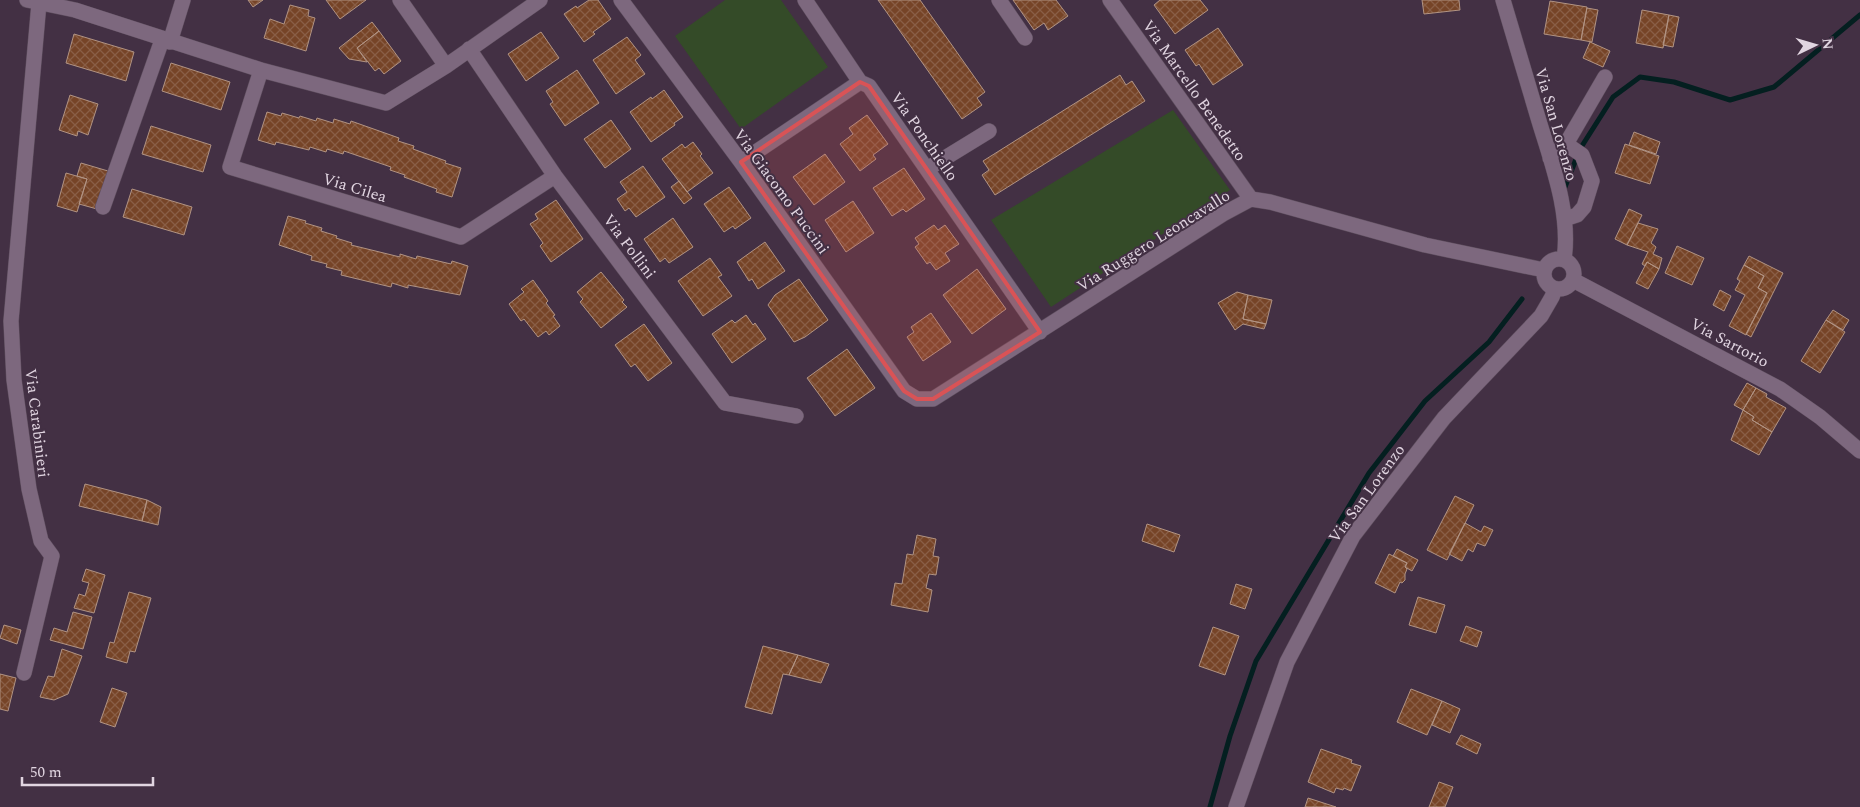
<svg xmlns="http://www.w3.org/2000/svg" width="1860" height="807" font-family="Spectral,serif">
<style>
.green{fill:#344b28}
.lines{fill:none;stroke-linecap:round;stroke-linejoin:round}
.stream{stroke:#041f20;stroke-width:5}
.building{fill:url(#building-cross-hatch);stroke:#b19383}
.minor-casing{stroke:#5d4d5d;stroke-width:16}
.minor{stroke:#7d687e;stroke-width:15}
.marked{fill:#d95356;fill-opacity:0.2;stroke:#d95356;stroke-width:4;stroke-linejoin:round}
.labels{text-anchor:middle;stroke-width:4;stroke-linejoin:round;paint-order:stroke}
.street-label{font-size:16px;fill:#e1d5e1;stroke:#433044}
</style>
<defs>
<pattern id="building-cross-hatch" width="8" height="8" patternUnits="userSpaceOnUse" patternTransform="scale(1.25)"><rect width="8" height="8" fill="#764427"/><path d="M0 0l8 8M0 8l8-8" fill="none" stroke="#895e46"/></pattern>
</defs>
<rect width="100%" height="100%" fill="#433044"/>
<path class="green" d="M 725,0 L 781,0 L 828,67 L 741,129 L 675,36 Z
M 1173,110 L 1230,190 L 1051,307 L 991,220 Z"/>
<g class="lines">
<path class="stream" d="M 1565,187 L 1580,149 L 1613,97 L 1640,77 L 1674,82 L 1730,100 L 1774,87 L 1860,15
M 1210,807 L 1230,736 L 1256,661 L 1369,473 L 1425,401 L 1489,342 L 1522,299"/>
</g>
<path class="building" d="M 248,0 L 263,0 L 253,7 Z
M 326,0 L 366,0 L 340,19 Z
M 589,0 L 598,0 L 611,19 L 593,32 L 595,34 L 584,42 L 564,14 L 576,6 L 577,8 Z
M 878,0 L 920,0 L 985,92 L 977,98 L 982,105 L 962,119 Z
M 1013,0 L 1056,0 L 1068,16 L 1048,30 L 1044,23 L 1034,30 Z
M 1160,0 L 1200,0 L 1208,10 L 1175,34 L 1154,5 Z
M 1422,0 L 1459,0 L 1460,10 L 1424,14 Z
M 1550,1 L 1587,7 L 1581,40 L 1544,34 Z
M 290,5 L 309,10 L 308,16 L 315,18 L 306,51 L 264,38 L 270,19 L 284,24 Z
M 1587,8 L 1598,10 L 1592,42 L 1581,40 Z
M 1642,10 L 1669,15 L 1663,48 L 1636,43 Z
M 1669,15 L 1679,17 L 1673,47 L 1663,45 Z
M 372,22 L 379,31 L 357,48 L 367,62 L 349,59 L 339,48 Z
M 1218,28 L 1243,65 L 1213,85 L 1199,64 L 1196,66 L 1185,50 Z
M 379,31 L 401,61 L 384,74 L 379,68 L 375,71 L 357,48 Z
M 541,32 L 559,58 L 526,81 L 508,54 Z
M 74,34 L 134,52 L 126,81 L 66,63 Z
M 627,37 L 641,55 L 635,60 L 645,74 L 616,94 L 593,60 Z
M 1590,42 L 1610,51 L 1603,67 L 1583,58 Z
M 171,63 L 230,82 L 221,110 L 162,91 Z
M 577,70 L 599,103 L 565,126 L 550,104 L 553,102 L 546,91 Z
M 1120,75 L 1126,85 L 1132,81 L 1145,101 L 995,195 L 982,175 L 989,170 L 983,161 Z
M 664,90 L 683,117 L 674,123 L 675,125 L 651,142 L 630,112 L 651,97 L 652,99 Z
M 70,95 L 98,104 L 88,135 L 78,131 L 77,136 L 59,130 Z
M 267,112 L 281,116 L 282,113 L 299,118 L 300,116 L 316,121 L 317,118 L 333,123 L 334,119 L 350,124 L 351,121 L 399,138 L 398,141 L 414,146 L 413,149 L 446,161 L 445,163 L 461,168 L 452,197 L 436,192 L 437,189 L 404,177 L 405,175 L 390,170 L 391,167 L 344,151 L 343,154 L 327,149 L 326,152 L 310,147 L 309,150 L 276,142 L 275,145 L 258,140 Z
M 867,115 L 888,144 L 873,155 L 876,159 L 860,171 L 840,144 L 853,134 L 849,128 Z
M 611,120 L 631,149 L 605,168 L 584,139 Z
M 151,126 L 211,145 L 203,172 L 142,154 Z
M 1634,132 L 1660,142 L 1656,154 L 1629,145 Z
M 693,142 L 702,154 L 700,156 L 713,173 L 687,192 L 662,159 L 682,144 L 685,148 Z
M 1625,144 L 1659,156 L 1650,184 L 1615,173 Z
M 825,154 L 845,182 L 814,205 L 793,177 Z
M 81,163 L 108,171 L 97,209 L 79,204 L 87,179 L 77,176 Z
M 643,166 L 665,197 L 636,217 L 629,208 L 625,211 L 617,199 L 627,192 L 620,182 Z
M 904,168 L 925,199 L 906,212 L 903,209 L 892,216 L 873,188 Z
M 66,173 L 87,179 L 77,212 L 57,206 Z
M 679,181 L 692,198 L 684,204 L 671,187 Z
M 729,187 L 751,218 L 735,229 L 733,226 L 724,232 L 704,204 Z
M 132,189 L 192,207 L 184,235 L 123,217 Z
M 556,200 L 583,239 L 551,262 L 540,246 L 543,243 L 530,224 L 538,219 L 535,214 Z
M 853,201 L 874,233 L 846,252 L 825,220 Z
M 1629,209 L 1642,215 L 1627,245 L 1615,239 Z
M 288,216 L 306,221 L 305,223 L 322,228 L 321,231 L 337,236 L 336,238 L 352,243 L 351,245 L 400,257 L 400,254 L 416,259 L 417,256 L 451,264 L 452,261 L 468,266 L 460,295 L 408,285 L 408,288 L 392,283 L 391,287 L 341,275 L 342,271 L 326,267 L 327,264 L 311,260 L 312,256 L 279,245 Z
M 673,218 L 693,247 L 669,263 L 665,258 L 660,262 L 644,239 Z
M 1638,223 L 1658,229 L 1651,243 L 1656,247 L 1653,254 L 1662,258 L 1659,269 L 1647,262 L 1645,266 L 1642,264 L 1648,252 L 1627,245 Z
M 934,225 L 938,230 L 945,225 L 959,244 L 945,253 L 950,261 L 936,270 L 930,262 L 927,264 L 915,247 L 919,244 L 915,238 Z
M 765,242 L 785,271 L 758,289 L 752,279 L 749,281 L 737,262 Z
M 1677,246 L 1704,258 L 1692,285 L 1665,273 Z
M 1749,256 L 1783,273 L 1751,337 L 1746,334 L 1767,293 L 1758,288 L 1764,276 L 1744,265 Z
M 710,258 L 722,275 L 718,277 L 732,296 L 703,316 L 678,281 Z
M 1647,262 L 1659,269 L 1648,289 L 1636,283 Z
M 1744,265 L 1764,276 L 1758,288 L 1767,293 L 1746,335 L 1729,326 L 1745,295 L 1735,290 L 1740,281 L 1737,279 Z
M 977,269 L 1006,309 L 972,334 L 943,295 Z
M 601,272 L 624,300 L 622,302 L 627,307 L 601,328 L 580,302 L 583,299 L 577,292 Z
M 799,279 L 828,320 L 805,337 L 794,342 L 768,305 L 775,295 Z
M 533,280 L 548,301 L 546,303 L 555,315 L 553,316 L 560,326 L 549,335 L 546,331 L 538,337 L 524,319 L 521,321 L 509,304 L 524,292 L 521,289 Z
M 1720,290 L 1731,296 L 1724,311 L 1713,305 Z
M 1237,292 L 1248,295 L 1243,319 L 1266,324 L 1264,329 L 1243,324 L 1235,330 L 1218,303 Z
M 1248,295 L 1272,300 L 1266,324 L 1243,319 Z
M 1833,310 L 1849,320 L 1843,330 L 1826,320 Z
M 931,313 L 951,342 L 923,361 L 907,337 L 914,332 L 911,327 Z
M 746,315 L 753,325 L 755,323 L 766,339 L 732,363 L 712,334 L 732,320 L 735,323 Z
M 1826,320 L 1845,332 L 1820,373 L 1801,361 Z
M 644,324 L 672,363 L 648,381 L 635,364 L 631,367 L 615,345 Z
M 847,349 L 875,388 L 835,416 L 807,378 Z
M 1747,383 L 1756,388 L 1743,410 L 1734,405 Z
M 1756,388 L 1767,394 L 1766,397 L 1786,408 L 1772,432 L 1752,420 L 1754,417 L 1743,410 Z
M 1743,410 L 1754,417 L 1752,420 L 1772,432 L 1759,455 L 1731,440 Z
M 85,484 L 147,500 L 142,521 L 79,506 Z
M 1455,496 L 1474,505 L 1447,560 L 1427,550 Z
M 147,500 L 161,507 L 158,525 L 142,521 Z
M 1465,523 L 1481,532 L 1484,526 L 1493,530 L 1485,546 L 1477,543 L 1473,552 L 1468,549 L 1462,561 L 1449,554 Z
M 1147,524 L 1180,535 L 1174,552 L 1142,541 Z
M 917,535 L 936,539 L 933,556 L 939,557 L 936,575 L 929,574 L 926,588 L 932,590 L 928,612 L 891,605 L 895,583 L 902,584 L 907,554 L 913,555 Z
M 1397,549 L 1418,560 L 1412,571 L 1405,567 L 1407,563 L 1393,556 Z
M 1389,554 L 1407,563 L 1405,567 L 1407,569 L 1405,574 L 1405,580 L 1402,583 L 1400,582 L 1395,593 L 1375,583 Z
M 86,569 L 105,575 L 94,613 L 74,608 L 79,594 L 85,596 L 89,583 L 82,581 Z
M 1236,584 L 1252,589 L 1245,609 L 1230,604 Z
M 129,592 L 151,598 L 135,652 L 130,651 L 127,663 L 106,657 L 110,642 L 114,643 Z
M 1418,597 L 1445,605 L 1436,633 L 1409,625 Z
M 73,612 L 92,617 L 83,649 L 50,640 L 54,628 L 67,632 Z
M 4,625 L 21,630 L 17,644 L 0,638 Z
M 1466,626 L 1482,632 L 1477,647 L 1460,641 Z
M 1213,627 L 1239,636 L 1225,675 L 1199,666 Z
M 763,646 L 798,655 L 789,675 L 783,674 L 772,714 L 745,707 Z
M 62,649 L 82,656 L 68,694 L 54,700 L 40,697 L 48,676 L 54,677 Z
M 798,655 L 829,664 L 821,683 L 789,675 Z
M 0,674 L 16,678 L 8,711 L 0,709 Z
M 112,688 L 127,693 L 115,727 L 100,722 Z
M 1411,689 L 1442,701 L 1427,735 L 1397,722 Z
M 1442,701 L 1460,709 L 1450,733 L 1432,725 Z
M 1461,735 L 1481,744 L 1477,754 L 1456,744 Z
M 1321,749 L 1352,760 L 1351,763 L 1361,766 L 1351,791 L 1344,788 L 1343,790 L 1336,788 L 1334,793 L 1308,782 Z
M 1439,782 L 1453,787 L 1445,807 L 1429,807 Z
M 1308,798 L 1336,807 L 1305,807 Z"/>
<g class="lines">
<defs>
<path id="minor" d="M 27,0 L 75,10 L 261,70 L 386,103 L 446,66 L 540,0
M 400,0 L 446,66
M 621,0 L 741,162 L 904,391 L 917,399 L 933,399 L 1223,214 L 1251,199 L 1270,202 L 1425,245 L 1544,270
M 805,0 L 860,82
M 999,0 L 1025,38
M 1110,0 L 1251,199
M 1503,0 C 1515,40 1527,81 1539,121 C 1552,164 1571,214 1564,259
M 170,42 L 183,0
M 469,49 L 555,176 L 725,403 L 796,416
M 261,70 L 230,167 L 461,237 L 555,176
M 1550,158 L 1566,144 L 1605,77
M 741,162 L 860,82 L 869,86 L 1040,332
M 927,169 L 989,131
M 103,207 L 162,40
M 1565,219 L 1577,215 L 1584,207 L 1592,181 L 1582,155 L 1566,144
M1544 274a15 15 0 1 1 30 0a15 15 0 1 1-30 0Z
M 1573,280 L 1780,389 L 1820,417 L 1860,451
M 24,673 L 52,556 L 41,541 L 29,489 L 14,380 L 11,321 L 39,3
M 1236,807 L 1287,662 L 1353,536 L 1444,418 L 1541,316 L 1552,297 L 1555,289"/>
</defs>
<use href="#minor" class="minor-casing"/>
<use href="#minor" class="minor"/>
</g>
<path class="marked" d="M 860,82 L 869,86 L 1040,332 L 933,399 L 917,399 L 904,391 L 741,162 Z"/>
<g class="labels">
<g class="street-label">
<text transform="translate(1195 90) rotate(55)" y="6">Via Marcello Benedetto</text>
<text transform="translate(1557 124) rotate(74)" y="6">Via San Lorenzo</text>
<text transform="translate(925 136) rotate(55)" y="6">Via Ponchiello</text>
<text transform="translate(355 187) rotate(17)" y="6">Via Cilea</text>
<text transform="translate(782 191) rotate(54)" y="6">Via Giacomo Puccini</text>
<text transform="translate(1153 240) rotate(-32)" y="6">Via Ruggero Leoncavallo</text>
<text transform="translate(630 246) rotate(53)" y="6">Via Pollini</text>
<text transform="translate(1730 342) rotate(28)" y="6">Via Sartorio</text>
<text transform="translate(38 423) rotate(83)" y="6">Via Carabinieri</text>
<text transform="translate(1366 493) rotate(-54)" y="6">Via San Lorenzo</text>
</g>
</g>
<g transform="translate(1815 45) rotate(85)" stroke="#433044" stroke-width="4" paint-order="stroke">
<path d="M0-4L9 19L0 12L-9 19Z" fill="#e1d5e1"/>
<text y="-8" font-size="14" font-weight="bold" text-anchor="middle" fill="#e1d5e1">N</text>
</g>
<path d="M22 777v8h131v-8" fill="none" stroke="#e1d5e1" stroke-width="2.5"/>
<text x="30" y="777" font-size="15" fill="#e1d5e1" stroke="#433044" stroke-width="4" paint-order="stroke">50 m</text>
</svg>
